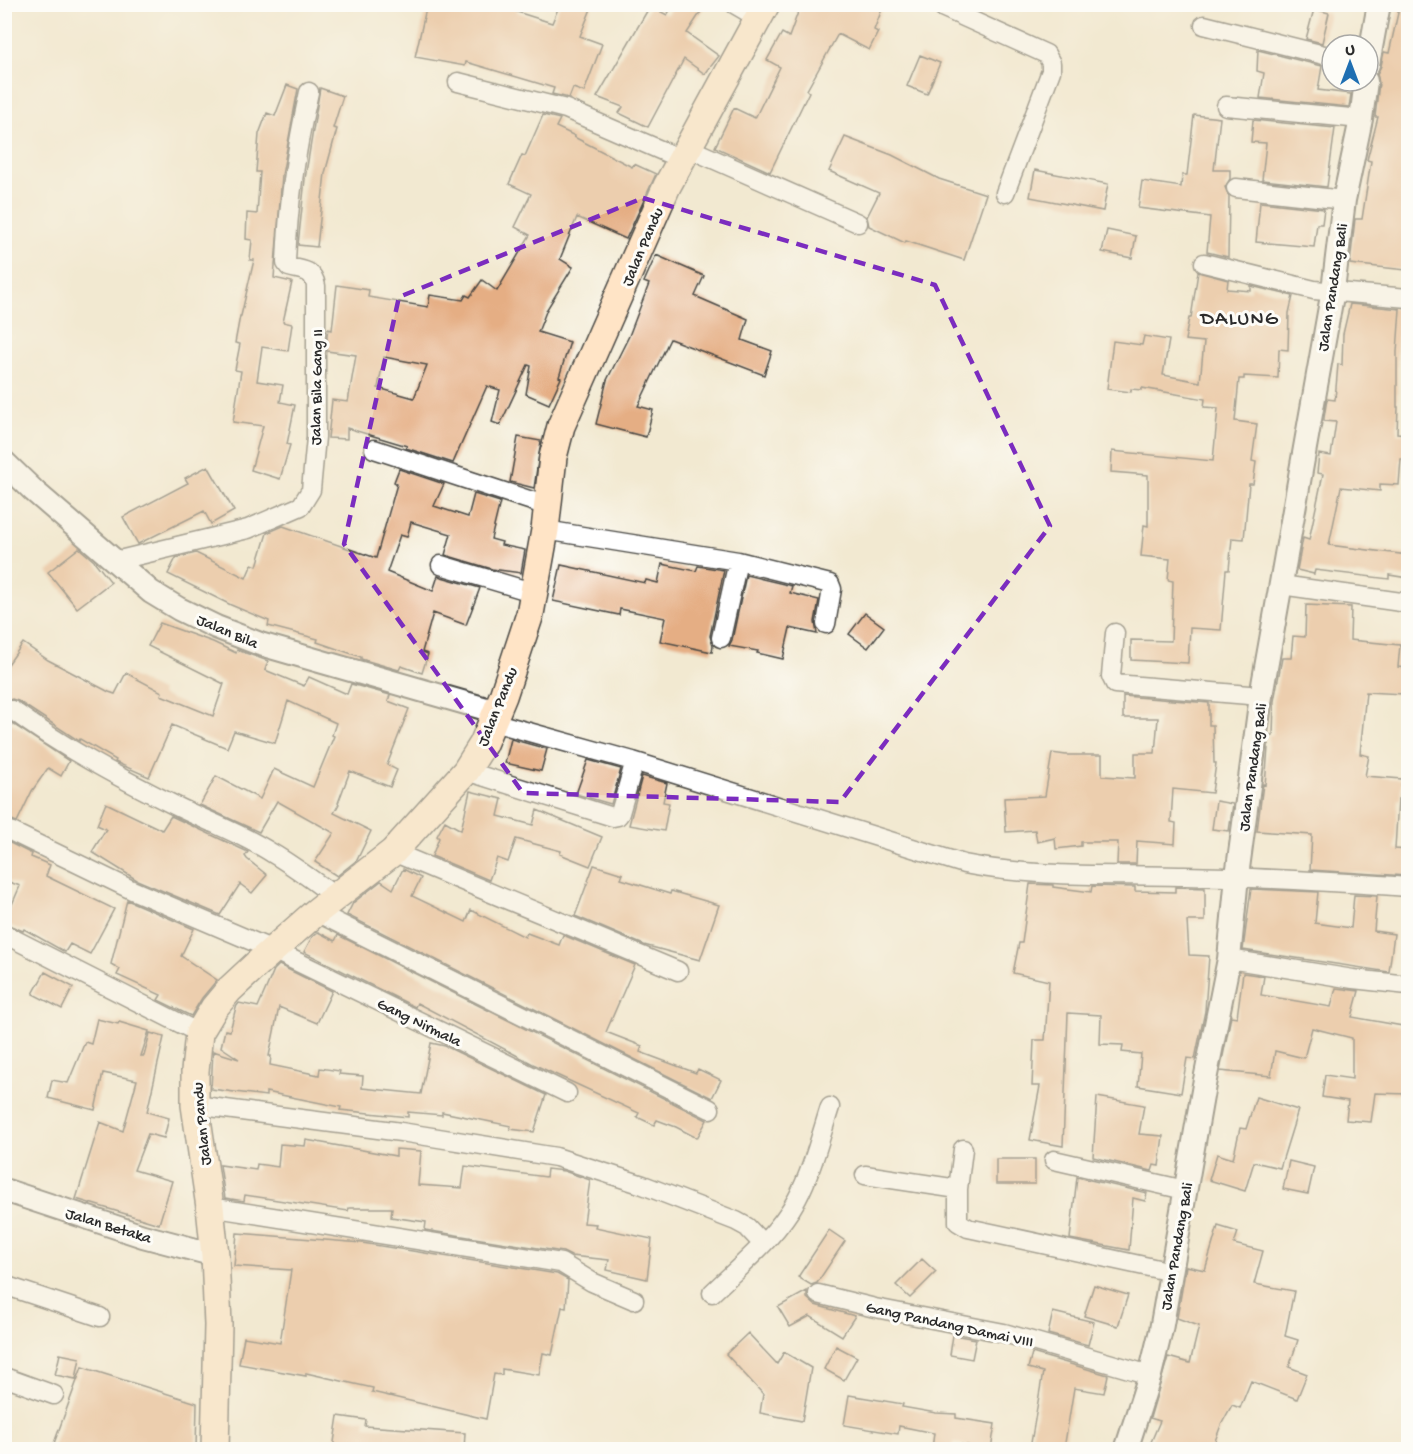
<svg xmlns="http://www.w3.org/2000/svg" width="1413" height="1454" font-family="'Gochi Hand',sans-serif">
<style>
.building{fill:#e5ae84;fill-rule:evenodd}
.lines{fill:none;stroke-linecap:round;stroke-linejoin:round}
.minor-casing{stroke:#494844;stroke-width:21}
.tertiary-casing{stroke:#494844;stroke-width:26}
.secondary-casing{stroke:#494844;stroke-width:30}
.minor{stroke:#fff;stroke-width:18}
.tertiary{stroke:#fff;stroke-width:22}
.secondary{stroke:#ffe4c6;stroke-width:27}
.marked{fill:none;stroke:#7b2cbf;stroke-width:4.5;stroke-dasharray:12 8;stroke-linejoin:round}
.labels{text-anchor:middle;stroke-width:6;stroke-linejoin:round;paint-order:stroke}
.street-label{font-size:16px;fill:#2b2b2b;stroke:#fdfcf7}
.quarter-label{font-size:20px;letter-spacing:1.5px;fill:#2b2b2b;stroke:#fdfcf7}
</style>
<rect width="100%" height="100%" fill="#fdfcf7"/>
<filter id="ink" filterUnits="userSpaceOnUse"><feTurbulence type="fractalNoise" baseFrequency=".0167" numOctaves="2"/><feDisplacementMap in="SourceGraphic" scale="12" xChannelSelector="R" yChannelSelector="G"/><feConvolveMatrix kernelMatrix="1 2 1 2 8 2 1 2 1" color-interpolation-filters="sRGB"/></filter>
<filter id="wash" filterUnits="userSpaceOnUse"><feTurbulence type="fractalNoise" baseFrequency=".008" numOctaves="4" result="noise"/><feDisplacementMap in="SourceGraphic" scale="24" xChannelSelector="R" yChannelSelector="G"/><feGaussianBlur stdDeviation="1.35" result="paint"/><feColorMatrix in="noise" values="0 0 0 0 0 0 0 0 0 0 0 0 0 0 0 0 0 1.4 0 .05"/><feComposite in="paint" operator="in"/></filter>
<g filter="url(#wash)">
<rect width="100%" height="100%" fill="#f2e9d1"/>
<g id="blocks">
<path class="building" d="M 427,4 L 519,4 L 517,12 L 552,23 L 560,4 L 593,4 L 580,36 L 602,44 L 584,92 L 573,88 L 569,98 L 552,94 L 554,88 L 466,62 L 465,66 L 415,57 Z
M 674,4 L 706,4 L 687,33 L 719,56 L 705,74 L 684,59 L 648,127 L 619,113 L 623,107 L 597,97 L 650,6 L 667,15 Z
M 801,4 L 884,4 L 874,30 L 878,32 L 869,50 L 838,34 L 807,90 L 809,92 L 770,172 L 715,147 L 734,108 L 755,118 L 780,67 L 767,60 L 782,33 L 789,37 Z
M 1400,4 L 1408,4 L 1408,90 L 1404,115 L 1408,116 L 1408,134 L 1402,160 L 1408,161 L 1405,219 L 1408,219 L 1406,270 L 1350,264 L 1355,219 L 1362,219 L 1371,161 L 1367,160 L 1378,117 L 1375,117 L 1379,83 L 1377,74 L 1381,66 L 1384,52 L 1389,53 Z
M 1314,9 L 1329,13 L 1322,43 L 1306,39 Z
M 1258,50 L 1322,66 L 1318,90 L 1351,94 L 1349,107 L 1260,98 L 1264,73 L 1257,71 Z
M 920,55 L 940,63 L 927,94 L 907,86 Z
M 287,85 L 298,89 L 282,175 L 274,278 L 292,282 L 283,322 L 292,324 L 288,351 L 262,347 L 257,381 L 283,385 L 280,402 L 295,405 L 287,444 L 290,445 L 280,479 L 251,470 L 263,426 L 233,422 L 241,371 L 235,370 L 240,344 L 235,343 L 240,316 L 241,316 L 254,260 L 250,260 L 252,240 L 246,239 L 247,213 L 257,214 L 260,172 L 256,172 L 259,134 L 267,113 L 275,116 Z
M 320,88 L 343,96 L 333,128 L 337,129 L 325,173 L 317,247 L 298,245 L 305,179 Z
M 543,115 L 560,119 L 556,127 L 575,136 L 574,137 L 632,167 L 634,164 L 656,174 L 626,239 L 577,217 L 560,259 L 573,267 L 547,309 L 538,332 L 570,342 L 559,377 L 561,378 L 549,404 L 526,394 L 531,366 L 528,365 L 500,425 L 492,422 L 500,390 L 487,386 L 453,463 L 406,448 L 407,446 L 347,428 L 347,439 L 328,438 L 332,400 L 348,402 L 356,355 L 327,351 L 327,335 L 328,329 L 332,330 L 337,285 L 369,290 L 368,297 L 428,307 L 430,295 L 463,300 L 466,295 L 470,297 L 482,280 L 497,291 L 530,235 L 515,227 L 531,194 L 509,184 L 522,155 L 525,156 ZM 384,357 L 427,365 L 414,398 L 378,388 Z
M 1194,115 L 1220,118 L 1214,170 L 1230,170 L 1230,179 L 1225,187 L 1229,197 L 1228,257 L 1207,252 L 1210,217 L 1138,208 L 1142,181 L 1181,187 L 1182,175 L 1187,175 Z
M 1253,120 L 1335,128 L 1327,187 L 1262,180 L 1266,143 L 1251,142 Z
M 845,137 L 892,155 L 939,179 L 986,194 L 964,260 L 906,241 L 905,243 L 869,226 L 867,217 L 879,193 L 829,171 Z
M 1035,170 L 1108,184 L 1103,211 L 1030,197 Z
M 1260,202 L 1324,209 L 1322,224 L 1317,224 L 1314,247 L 1256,242 Z
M 1107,230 L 1136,236 L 1132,258 L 1102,252 Z
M 656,255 L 704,276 L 695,296 L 748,319 L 742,340 L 772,351 L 764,375 L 670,339 L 638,406 L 653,410 L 646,437 L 596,424 L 607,380 L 629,336 L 649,284 L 644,282 Z
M 1198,272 L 1228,280 L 1227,289 L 1251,291 L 1251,286 L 1293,296 L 1289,313 L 1288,350 L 1279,349 L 1278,378 L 1244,376 L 1244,379 L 1239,379 L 1235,421 L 1257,424 L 1252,461 L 1256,462 L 1253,484 L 1249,484 L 1244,539 L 1232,538 L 1229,570 L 1226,570 L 1221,630 L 1190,628 L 1188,663 L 1131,660 L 1131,640 L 1171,641 L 1173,581 L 1168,580 L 1170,559 L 1141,556 L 1144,525 L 1148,526 L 1148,475 L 1111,472 L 1112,451 L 1213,461 L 1218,408 L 1204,407 L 1205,399 L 1142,388 L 1142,390 L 1131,389 L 1131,392 L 1107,389 L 1113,341 L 1142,345 L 1144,336 L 1169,340 L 1163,375 L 1200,382 L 1204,342 L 1185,340 L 1189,318 L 1191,318 Z
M 1350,304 L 1400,309 L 1397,352 L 1397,407 L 1398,407 L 1397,433 L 1406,434 L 1405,459 L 1401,459 L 1399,485 L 1380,484 L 1380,491 L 1341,487 L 1329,545 L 1408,555 L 1408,578 L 1389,575 L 1389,579 L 1315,570 L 1314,574 L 1297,570 L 1303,538 L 1309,540 L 1323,474 L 1317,473 L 1319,454 L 1331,456 L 1336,422 L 1324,421 L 1324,418 L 1327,399 L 1335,400 L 1338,364 L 1342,365 L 1343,334 Z
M 518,437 L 541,441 L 534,488 L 510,482 Z
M 208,466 L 234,511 L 211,524 L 204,511 L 138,544 L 123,517 L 188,483 L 185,478 Z
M 399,469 L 444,484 L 434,506 L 468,517 L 474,494 L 500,502 L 491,539 L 502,542 L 501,545 L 525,550 L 521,573 L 492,569 L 445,555 L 451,534 L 411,522 L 407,537 L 400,535 L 387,572 L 433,591 L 438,576 L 480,588 L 466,625 L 433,613 L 422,652 L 428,654 L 422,673 L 401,666 L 399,670 L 361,659 L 361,657 L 317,642 L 318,639 L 268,626 L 269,621 L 231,605 L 168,574 L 176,558 L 196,553 L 246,578 L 252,564 L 257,566 L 267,533 L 283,526 L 376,558 L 397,484 L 394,482 Z
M 79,548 L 94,561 L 111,582 L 77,608 L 48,572 Z
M 662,564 L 696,571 L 698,566 L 724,570 L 710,636 L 713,646 L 712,652 L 660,641 L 665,618 L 620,609 L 619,615 L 553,601 L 561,565 L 645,583 L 646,580 L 658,583 Z
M 746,575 L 792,586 L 790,593 L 819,600 L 815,622 L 817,634 L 790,628 L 783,659 L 757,653 L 758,651 L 729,646 L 732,640 Z
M 1306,605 L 1351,607 L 1350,640 L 1400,645 L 1398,667 L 1406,668 L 1404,694 L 1366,692 L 1360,754 L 1369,756 L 1365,776 L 1402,779 L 1400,800 L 1398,799 L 1395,849 L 1408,850 L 1408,876 L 1310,870 L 1312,835 L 1257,831 L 1263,784 L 1265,785 L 1269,735 L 1273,735 L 1274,701 L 1282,658 L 1291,658 L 1293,636 L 1305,637 Z
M 865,613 L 884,627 L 868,648 L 849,634 Z
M 160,623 L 213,642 L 236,653 L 237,650 L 268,661 L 265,670 L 304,686 L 309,677 L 347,694 L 351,684 L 390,695 L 388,701 L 409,709 L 387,765 L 397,770 L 390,787 L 350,771 L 338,803 L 339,804 L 334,813 L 371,831 L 357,860 L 337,876 L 315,862 L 334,833 L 277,801 L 259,832 L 200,805 L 216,776 L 260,799 L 274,769 L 313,787 L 334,736 L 332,735 L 336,723 L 288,701 L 275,743 L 234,731 L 227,748 L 172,725 L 149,777 L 115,762 L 116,760 L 80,739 L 79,741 L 18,701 L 12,699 L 4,702 L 4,670 L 23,643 L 48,660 L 109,692 L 115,694 L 126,673 L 162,692 L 161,695 L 213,716 L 224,684 L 148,646 Z
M 1123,696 L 1209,703 L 1209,725 L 1213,725 L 1214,763 L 1216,763 L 1212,793 L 1173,789 L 1171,822 L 1176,823 L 1175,844 L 1137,841 L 1136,864 L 1117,864 L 1118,842 L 1081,842 L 1081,846 L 1056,849 L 1055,838 L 1037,842 L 1035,830 L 1006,832 L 1004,798 L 1045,796 L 1052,753 L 1066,755 L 1102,755 L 1102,776 L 1135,778 L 1135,753 L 1155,753 L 1158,718 L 1123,718 Z
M 4,718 L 69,761 L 61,776 L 48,768 L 32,791 L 17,822 L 4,817 Z
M 511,739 L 547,749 L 541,771 L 505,763 Z
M 588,760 L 621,769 L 611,804 L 576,794 Z
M 642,776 L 667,783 L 663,802 L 669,803 L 664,831 L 629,825 Z
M 470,791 L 502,799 L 498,816 L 533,825 L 537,810 L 602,837 L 590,866 L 560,854 L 561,851 L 516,839 L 508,862 L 497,858 L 489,880 L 432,856 L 439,838 L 437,836 L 445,821 L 461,830 Z
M 1216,801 L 1233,804 L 1229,831 L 1212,829 Z
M 106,803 L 162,830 L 171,816 L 248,852 L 245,856 L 247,859 L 267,875 L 252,893 L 240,884 L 220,915 L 137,880 L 92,852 L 106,829 L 97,825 Z
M 8,842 L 32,854 L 31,857 L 50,865 L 46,876 L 114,909 L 90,954 L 70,944 L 65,952 L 24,929 L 23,931 L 4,923 L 20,886 L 4,880 L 4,851 Z
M 594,865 L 623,874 L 621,879 L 670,894 L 671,891 L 719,905 L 700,960 L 644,945 L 575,916 Z
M 403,869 L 421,878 L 412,896 L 466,922 L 471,910 L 525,937 L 527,933 L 559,945 L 563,935 L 635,965 L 606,1032 L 642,1046 L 640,1052 L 696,1073 L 698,1069 L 721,1080 L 712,1098 L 347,915 L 353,903 L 381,881 L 393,889 Z
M 1030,884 L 1053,885 L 1053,887 L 1091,892 L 1092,886 L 1135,887 L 1135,891 L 1175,892 L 1175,887 L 1205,888 L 1205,921 L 1187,921 L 1189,955 L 1209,956 L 1205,1011 L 1195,1059 L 1187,1058 L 1181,1093 L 1138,1086 L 1141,1054 L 1122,1052 L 1123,1045 L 1100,1044 L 1101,1015 L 1068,1013 L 1063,1146 L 1030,1140 L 1040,1086 L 1032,1086 L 1034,1040 L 1045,1040 L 1049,981 L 1013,973 L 1019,943 L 1022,943 Z
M 1251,889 L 1318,892 L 1315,923 L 1351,928 L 1354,895 L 1377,896 L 1374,931 L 1394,934 L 1389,972 L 1243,950 Z
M 127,900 L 194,929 L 181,956 L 217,980 L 202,998 L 191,1016 L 158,1000 L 161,995 L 117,975 L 120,969 L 111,964 Z
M 318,932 L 335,941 L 338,935 L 707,1120 L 697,1138 L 676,1127 L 657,1120 L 654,1125 L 637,1117 L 639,1113 L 533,1064 L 417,1003 L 415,1007 L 304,952 L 312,937 Z
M 279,965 L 332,991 L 317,1023 L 279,1007 L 269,1056 L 271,1056 L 270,1065 L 319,1075 L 320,1068 L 340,1071 L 339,1074 L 363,1076 L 362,1088 L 421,1094 L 431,1043 L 445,1046 L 546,1095 L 534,1132 L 510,1129 L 511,1126 L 442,1112 L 442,1115 L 408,1112 L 408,1117 L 340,1110 L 341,1107 L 266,1092 L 266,1096 L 211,1089 L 213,1051 L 239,1059 L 221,1047 L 225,1030 L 230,1031 L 236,1007 L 239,1003 L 258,1007 L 274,970 Z
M 45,972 L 73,987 L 62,1009 L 33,994 Z
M 1243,973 L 1264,976 L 1261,995 L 1331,1007 L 1336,988 L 1359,991 L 1352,1017 L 1408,1027 L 1408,1094 L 1375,1093 L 1371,1122 L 1346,1120 L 1348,1101 L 1322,1097 L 1325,1075 L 1352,1079 L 1352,1038 L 1312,1028 L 1304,1058 L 1275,1051 L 1271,1076 L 1220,1071 L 1231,1016 L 1237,1017 Z
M 97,1019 L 118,1024 L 119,1022 L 149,1031 L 141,1056 L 144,1056 L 150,1033 L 164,1037 L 147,1112 L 169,1118 L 164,1138 L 148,1134 L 134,1170 L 172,1181 L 159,1224 L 76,1199 L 100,1122 L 123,1131 L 137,1080 L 103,1073 L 95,1110 L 48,1098 L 52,1080 L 68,1083 L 85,1042 L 91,1044 Z
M 1097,1097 L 1144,1105 L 1139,1134 L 1163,1136 L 1159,1166 L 1154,1165 L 1152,1171 L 1093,1157 Z
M 1256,1097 L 1298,1110 L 1280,1168 L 1254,1162 L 1245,1191 L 1209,1180 L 1217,1154 L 1233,1159 L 1240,1128 L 1246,1129 Z
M 306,1140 L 396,1156 L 396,1149 L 421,1151 L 418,1185 L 462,1188 L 465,1166 L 546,1177 L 547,1169 L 564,1171 L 590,1180 L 584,1223 L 596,1224 L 595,1227 L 652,1239 L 647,1279 L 607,1270 L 609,1260 L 571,1256 L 563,1252 L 425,1230 L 426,1222 L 391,1217 L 392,1208 L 349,1208 L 348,1211 L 245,1195 L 244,1201 L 225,1198 L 220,1165 L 256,1170 L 257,1164 L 278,1167 L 280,1144 L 305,1146 Z
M 996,1159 L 1035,1159 L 1035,1184 L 996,1184 Z
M 1289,1161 L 1314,1167 L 1308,1194 L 1283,1189 Z
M 1077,1177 L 1147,1193 L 1145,1201 L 1133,1198 L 1129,1250 L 1070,1239 Z
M 1218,1226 L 1238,1232 L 1234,1244 L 1263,1251 L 1254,1284 L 1294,1291 L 1285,1336 L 1298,1340 L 1289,1367 L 1307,1374 L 1297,1399 L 1251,1381 L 1240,1408 L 1232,1405 L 1221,1425 L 1212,1449 L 1148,1449 L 1160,1421 L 1150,1418 L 1168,1357 L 1190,1363 L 1199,1326 L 1177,1318 L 1186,1266 L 1205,1270 Z
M 829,1230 L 845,1241 L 817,1283 L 811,1285 L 798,1277 Z
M 237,1233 L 362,1243 L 557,1274 L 568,1280 L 566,1308 L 562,1307 L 552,1355 L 543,1353 L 539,1375 L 502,1369 L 502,1375 L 494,1374 L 486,1419 L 372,1392 L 373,1388 L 306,1373 L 306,1376 L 239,1364 L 244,1337 L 280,1343 L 291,1270 L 234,1266 Z
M 922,1259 L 936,1272 L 910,1298 L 896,1285 Z
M 1094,1285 L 1128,1295 L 1118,1326 L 1084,1316 Z
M 807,1291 L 807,1298 L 815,1305 L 855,1316 L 842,1336 L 810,1316 L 790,1327 L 778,1307 Z
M 1053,1312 L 1094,1322 L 1088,1345 L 1048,1334 Z
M 748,1333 L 777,1364 L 784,1352 L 811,1368 L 802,1421 L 760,1413 L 763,1394 L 726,1354 Z
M 953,1335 L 976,1339 L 972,1359 L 950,1355 Z
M 836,1346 L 857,1357 L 844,1380 L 824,1369 Z
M 1032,1353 L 1108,1375 L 1104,1393 L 1074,1388 L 1064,1449 L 1030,1449 L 1043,1372 L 1028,1368 Z
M 60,1354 L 80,1358 L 76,1379 L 55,1375 Z
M 82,1367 L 197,1403 L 196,1449 L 64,1449 L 53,1446 Z
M 849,1395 L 903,1404 L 902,1407 L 936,1413 L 956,1414 L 956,1418 L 995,1424 L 991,1449 L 953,1443 L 952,1449 L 932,1449 L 934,1433 L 899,1426 L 898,1434 L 844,1425 Z
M 338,1416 L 366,1420 L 365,1426 L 465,1433 L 464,1449 L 333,1449 Z"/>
</g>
</g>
<g filter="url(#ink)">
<use href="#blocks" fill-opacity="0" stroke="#494844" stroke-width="1.5"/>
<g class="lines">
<defs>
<path id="minor" d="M 734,4 L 758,18
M 940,4 L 944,8 L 1046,54 L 1051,63 L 1051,71 L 1005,193
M 1204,25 L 1332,57
M 458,82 L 566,109 L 681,159
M 1226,106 L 1361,119
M 688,148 L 858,223
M 1236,188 L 1344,200
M 1204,263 L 1314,290 L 1408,298
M 374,449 L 547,506
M 545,530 L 738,561 L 830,584 L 832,589 L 826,624
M 115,561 L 248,529 L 301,506 L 311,490 L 316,437 L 316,286 C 313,269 303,271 289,267 L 286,263 C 288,205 296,149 309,92
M 441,565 L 535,593
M 1281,585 L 1408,603
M 1115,633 L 1111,676 L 1115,684 L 1261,696
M 721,638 L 738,561
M 12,710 C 62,747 118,777 174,805 C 206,821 241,833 272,853 C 294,866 315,882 336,897
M 493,722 L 633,761 L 964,864 C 1036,878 1111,874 1184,876 C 1259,877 1334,882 1408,887
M 466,771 L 613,817 L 618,816 L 620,813 L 632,771
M 4,828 L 132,890 L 273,950 L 567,1093
M 393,852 L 678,971
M 316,912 L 710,1109
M 4,934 L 199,1033
M 1229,959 L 1353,979 L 1408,985
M 195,1105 L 401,1132 L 556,1157 L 643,1185 L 736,1221 L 747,1227 L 763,1244
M 963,1149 L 958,1189 L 958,1222 L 968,1228 L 1172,1272
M 1054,1160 L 1185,1190
M 865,1175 L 958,1189
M 210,1207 L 561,1263 L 592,1282 L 634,1300
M 4,1285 L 100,1317
M 712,1293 C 742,1264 777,1236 797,1199 C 812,1171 820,1138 830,1107
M 818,1294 L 875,1308 L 1004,1333 L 1150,1375
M 4,1377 L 54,1395"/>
<path id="tertiary" d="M 1368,64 L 1379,4
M 4,462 L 34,491 L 151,592 L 179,609 L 216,627 L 260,644 L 497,712
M 4,1190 L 143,1236 L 215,1255
M 1126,1450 L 1150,1375 L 1161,1330 L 1204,1085 L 1229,959 L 1237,876 L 1261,696 L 1333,290 L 1344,200 L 1361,119 L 1366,81"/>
<path id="secondary" d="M 215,1450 L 218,1325 L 215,1255 L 210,1207 L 195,1105 L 195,1071 L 199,1033 L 214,1008 L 229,990 L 257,964 L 316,912 L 393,852 L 466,771 L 483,744 L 503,696 L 530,614 L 545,530 L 553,457 L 561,426 L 667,186 L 766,4"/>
</defs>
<use href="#minor" class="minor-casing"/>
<use href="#tertiary" class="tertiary-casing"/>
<use href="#secondary" class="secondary-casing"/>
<use href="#minor" class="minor"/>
<use href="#tertiary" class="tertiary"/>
<use href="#secondary" class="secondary"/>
</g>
</g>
<path d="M0 0H1413V1454H0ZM 643,198 L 935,285 L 1050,526 L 840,802 L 523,793 L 344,544 L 399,297 Z" fill="#f2e9d1" fill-opacity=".55" fill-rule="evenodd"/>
<path class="marked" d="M 643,198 L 935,285 L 1050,526 L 840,802 L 523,793 L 344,544 L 399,297 Z"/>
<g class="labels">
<g class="street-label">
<text transform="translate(641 246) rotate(-67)" y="6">Jalan Pandu</text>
<text transform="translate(1331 287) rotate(-81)" y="6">Jalan Pandang Bali</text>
<text transform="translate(315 387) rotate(-89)" y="6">Jalan Bila Gang II</text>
<text transform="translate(228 630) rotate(23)" y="6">Jalan Bila</text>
<text transform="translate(496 706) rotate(-68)" y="6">Jalan Pandu</text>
<text transform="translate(1251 767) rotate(-82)" y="6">Jalan Pandang Bali</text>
<text transform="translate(420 1021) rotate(26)" y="6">Gang Nirmala</text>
<text transform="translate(200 1124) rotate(-96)" y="6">Jalan Pandu</text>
<text transform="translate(109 1224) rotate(17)" y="6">Jalan Betaka</text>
<text transform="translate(1175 1246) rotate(-80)" y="6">Jalan Pandang Bali</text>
<text transform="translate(950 1323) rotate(12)" y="6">Gang Pandang Damai VIII</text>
</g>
<g class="quarter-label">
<text x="1240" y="324">DALUNG</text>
</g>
</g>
<rect width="1413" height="1454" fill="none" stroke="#fdfcf7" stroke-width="24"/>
<g transform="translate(1350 63)"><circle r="28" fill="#fdfcf7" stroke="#a9a8a5" stroke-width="1.5"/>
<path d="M0-4.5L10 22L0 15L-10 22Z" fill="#1f6fb2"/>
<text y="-9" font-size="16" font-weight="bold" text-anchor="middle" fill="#2b2b2b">U</text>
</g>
</svg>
